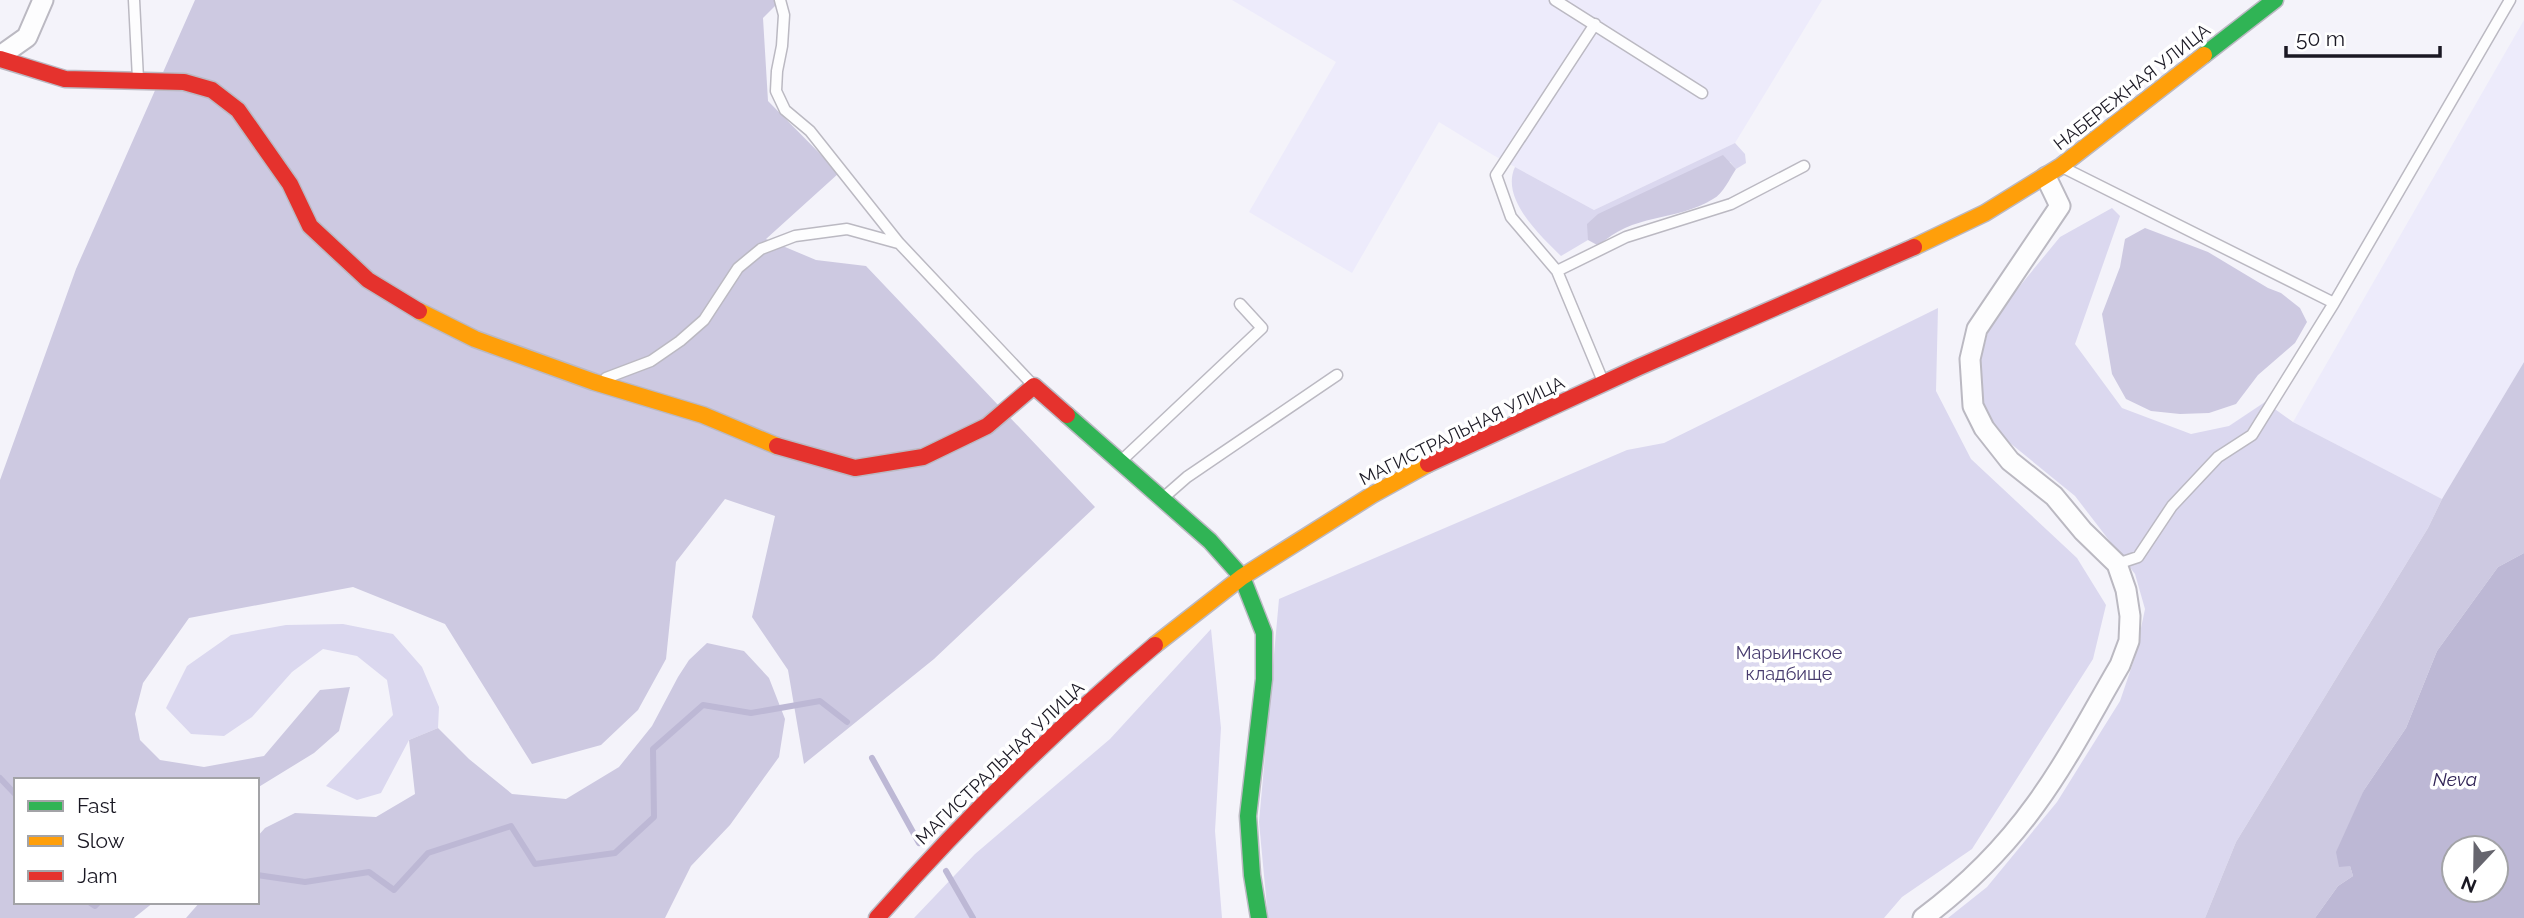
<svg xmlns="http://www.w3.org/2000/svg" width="2524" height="918" font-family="Raleway,sans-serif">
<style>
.built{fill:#edebfb}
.green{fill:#dbd8ef}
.forest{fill:#cdc9e1}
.water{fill:#bdb8d5;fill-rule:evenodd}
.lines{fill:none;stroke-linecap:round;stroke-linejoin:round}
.stream{stroke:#bdb8d5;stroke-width:6}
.lane-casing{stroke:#bbb9c2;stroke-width:13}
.street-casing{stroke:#bbb9c2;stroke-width:23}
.fast-casing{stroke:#bbb9c2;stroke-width:19}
.slow-casing{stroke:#bbb9c2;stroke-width:19}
.jam-casing{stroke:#bbb9c2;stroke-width:19}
.lane{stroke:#fdfdfe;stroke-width:10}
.street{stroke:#fdfdfe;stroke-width:19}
.fast{stroke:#30b455;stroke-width:16}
.slow{stroke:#ff9f0a;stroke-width:16}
.jam{stroke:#e5322d;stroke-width:16}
.labels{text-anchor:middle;stroke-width:7;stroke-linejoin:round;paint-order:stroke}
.street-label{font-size:18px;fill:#1a1823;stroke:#fff}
.park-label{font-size:18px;fill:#473b6e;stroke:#fff}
.water-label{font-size:19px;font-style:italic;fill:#322557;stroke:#fff}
</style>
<rect width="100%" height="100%" fill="#f4f3fa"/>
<path class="built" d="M 1232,0 L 1822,0 L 1735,143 L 1594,210 L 1493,155 L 1439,122 L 1352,273 L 1249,212 L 1336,62 Z
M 2524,20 L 2524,362 L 2442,499 L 2293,422 Z"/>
<path class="green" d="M 1735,143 L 1745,154 L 1746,163 L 1736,169 L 1730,162 L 1588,224 L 1588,240 L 1561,256 C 1541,236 1500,199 1515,167 L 1594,210 Z
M 2112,208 L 2120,216 L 2075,344 L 2122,408 L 2191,434 L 2229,426 L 2265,402 L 2293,422 L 2442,499 L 2428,528 L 2236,842 L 2205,918 L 1948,918 L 1987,887 L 2057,802 L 2120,701 L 2135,657 L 2145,609 L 2135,574 L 2075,496 L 1999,434 L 1974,384 L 1991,321 L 2060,237 Z
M 1938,308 L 1936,391 L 1971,459 L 2077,558 L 2106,605 L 2093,659 L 1972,849 L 1902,897 L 1884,918 L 1268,918 L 1259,822 L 1279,599 L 1627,450 L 1664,443 Z
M 343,624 L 393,634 L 422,667 L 439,707 L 438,728 L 409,740 L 381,793 L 357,800 L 326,786 L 393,715 L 387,680 L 357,656 L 323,649 L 292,672 L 252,717 L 224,736 L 191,734 L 166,708 L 187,666 L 231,635 L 286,625 Z
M 1211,629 L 1221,728 L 1215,831 L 1222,918 L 914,918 L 975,854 L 1110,739 Z"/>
<path class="forest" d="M 195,0 L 781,0 L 763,18 L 768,101 L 839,173 L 766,239 L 816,260 L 866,266 L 1095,507 L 934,659 L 804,764 L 788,670 L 752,617 L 775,516 L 725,499 L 676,562 L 666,659 L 638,710 L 601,745 L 532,764 L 445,624 L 353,587 L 189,618 L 143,683 L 135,714 L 140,740 L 160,760 L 204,767 L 264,756 L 320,690 L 350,687 L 339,731 L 314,753 L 257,788 L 257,780 L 16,780 L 16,902 L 154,902 L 134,918 L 0,918 L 0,480 L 76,269 Z
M 1723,155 L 1736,169 C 1730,178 1723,194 1713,199 C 1676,222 1631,213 1599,246 L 1588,240 L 1587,224 L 1598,214 Z
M 2145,228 L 2208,252 L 2268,288 L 2281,293 L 2300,308 L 2307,322 L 2295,343 L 2258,375 L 2236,404 L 2209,413 L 2180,414 L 2151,411 L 2126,399 L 2112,374 L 2102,314 L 2120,267 L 2125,239 Z
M 2524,362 L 2524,553 L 2498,567 L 2437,651 L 2406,728 L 2364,790 L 2350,866 L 2353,876 L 2338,886 L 2315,918 L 2205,918 L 2236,842 L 2428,528 L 2442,499 Z
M 707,643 L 744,651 L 769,678 L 785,719 L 779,757 L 730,825 L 691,866 L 665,918 L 186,918 L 200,902 L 257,902 L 257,837 L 265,828 L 295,813 L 376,817 L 415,794 L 409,740 L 438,728 L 469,759 L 512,794 L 566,799 L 619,767 L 652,726 L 678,677 L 689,660 Z"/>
<path class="water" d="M 2524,553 L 2524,918 L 2315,918 L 2338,886 L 2353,876 L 2350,866 L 2339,867 L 2336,852 L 2364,790 L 2406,728 L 2437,651 L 2498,567 ZM 2454,848 L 2496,848 L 2496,890 L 2454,890 Z"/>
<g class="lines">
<path class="stream" d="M 872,758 L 919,843
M 0,778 L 16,795
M 946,871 L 973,918
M 257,875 L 305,882 L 369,872 L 394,890 L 428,853 L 511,826 L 535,864 L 615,853 L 654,817 L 653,749 L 703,705 L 751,713 L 820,701 L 847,722
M 89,902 L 95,906 L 99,902"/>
<defs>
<path id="lane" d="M 134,0 L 138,79
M 780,0 L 784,15 L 782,46 L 777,71 L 776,91 L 785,110 L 810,131 L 899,243 L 1032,384
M 1555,0 L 1702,93
M 1595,24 L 1496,175 L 1511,217 L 1557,271 L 1602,379
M 2064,168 L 2334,303
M 1557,271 L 1626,237 L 1731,204 L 1804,166
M 606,378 L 651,361 L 680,341 L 704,320 L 738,268 L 761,249 L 795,236 L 847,229 L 898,243
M 1121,461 L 1262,328 L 1240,304
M 1163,498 L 1187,477 L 1337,375
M 2117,564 L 2138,557 L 2172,506 L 2218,457 L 2252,435 L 2334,303 L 2510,0"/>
<path id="street" d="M 0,56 L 27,37 L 43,0
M 1923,918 C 1966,886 2005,847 2036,804 C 2068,760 2093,711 2120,665 L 2129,641 L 2130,616 L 2126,590 L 2117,564 L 2083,531 L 2054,496 L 2010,461 L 1984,428 L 1973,406 L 1970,359 L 1977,329 L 2060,206 L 2046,177"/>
<path id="fast" d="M 2204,55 L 2275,0
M 1067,415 L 1210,541 L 1242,577 L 1264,633 L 1264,679 L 1248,816 L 1252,875 L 1259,918"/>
<path id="slow" d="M 1914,247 L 1985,213 L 2061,166 L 2204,55
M 419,311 L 475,339 L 594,382 L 703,415 L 777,446
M 1155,645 L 1242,577 L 1372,495 L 1428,464"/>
<path id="jam" d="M 0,59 L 65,79 L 184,82 L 212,90 L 238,110 L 290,184 L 310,226 L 368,280 L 419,311
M 777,446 L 855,468 L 923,457 L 987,426 L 1034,386 L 1067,415
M 1428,464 L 1639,367 L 1914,247
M 877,918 C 963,821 1056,728 1155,645"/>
</defs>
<use href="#lane" class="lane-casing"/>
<use href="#street" class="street-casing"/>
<use href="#fast" class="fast-casing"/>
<use href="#slow" class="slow-casing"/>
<use href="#jam" class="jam-casing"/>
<use href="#lane" class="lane"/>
<use href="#street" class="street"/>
<use href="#fast" class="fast"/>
<use href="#slow" class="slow"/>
<use href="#jam" class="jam"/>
</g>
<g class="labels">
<g class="street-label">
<text transform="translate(2132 87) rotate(-38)" y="6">НАБЕРЕЖНАЯ УЛИЦА</text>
<text transform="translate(1462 431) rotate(-26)" y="6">МАГИСТРАЛЬНАЯ УЛИЦА</text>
<text transform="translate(1000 763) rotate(-44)" y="6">МАГИСТРАЛЬНАЯ УЛИЦА</text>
</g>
<g class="park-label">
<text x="1789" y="659">Марьинское<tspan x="1789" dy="21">кладбище</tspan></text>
</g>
<g class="water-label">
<text x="2455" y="786">Neva</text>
</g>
</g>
<rect x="14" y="778" width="245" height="126" fill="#ffffff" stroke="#a3a3a7" stroke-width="2"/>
<rect x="28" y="801" width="35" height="10" fill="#30b455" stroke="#a3a3a7" stroke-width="2"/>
<text x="77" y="813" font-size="21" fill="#1a1823">Fast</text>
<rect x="28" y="836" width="35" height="10" fill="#ff9f0a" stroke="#a3a3a7" stroke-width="2"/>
<text x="77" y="848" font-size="21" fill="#1a1823">Slow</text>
<rect x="28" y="871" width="35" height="10" fill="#e5322d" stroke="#a3a3a7" stroke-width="2"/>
<text x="77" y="883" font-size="21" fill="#1a1823">Jam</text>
<g transform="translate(2475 869) rotate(202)"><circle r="33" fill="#ffffff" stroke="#a3a3a7" stroke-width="2"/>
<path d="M0-5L12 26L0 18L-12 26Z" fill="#66656e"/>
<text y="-10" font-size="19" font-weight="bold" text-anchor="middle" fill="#1a1823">N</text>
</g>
<path d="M2286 46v10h154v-10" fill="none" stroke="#1a1823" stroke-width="3.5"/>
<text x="2296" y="46" font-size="21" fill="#1a1823" stroke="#ffffff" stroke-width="5" paint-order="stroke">50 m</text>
</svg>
